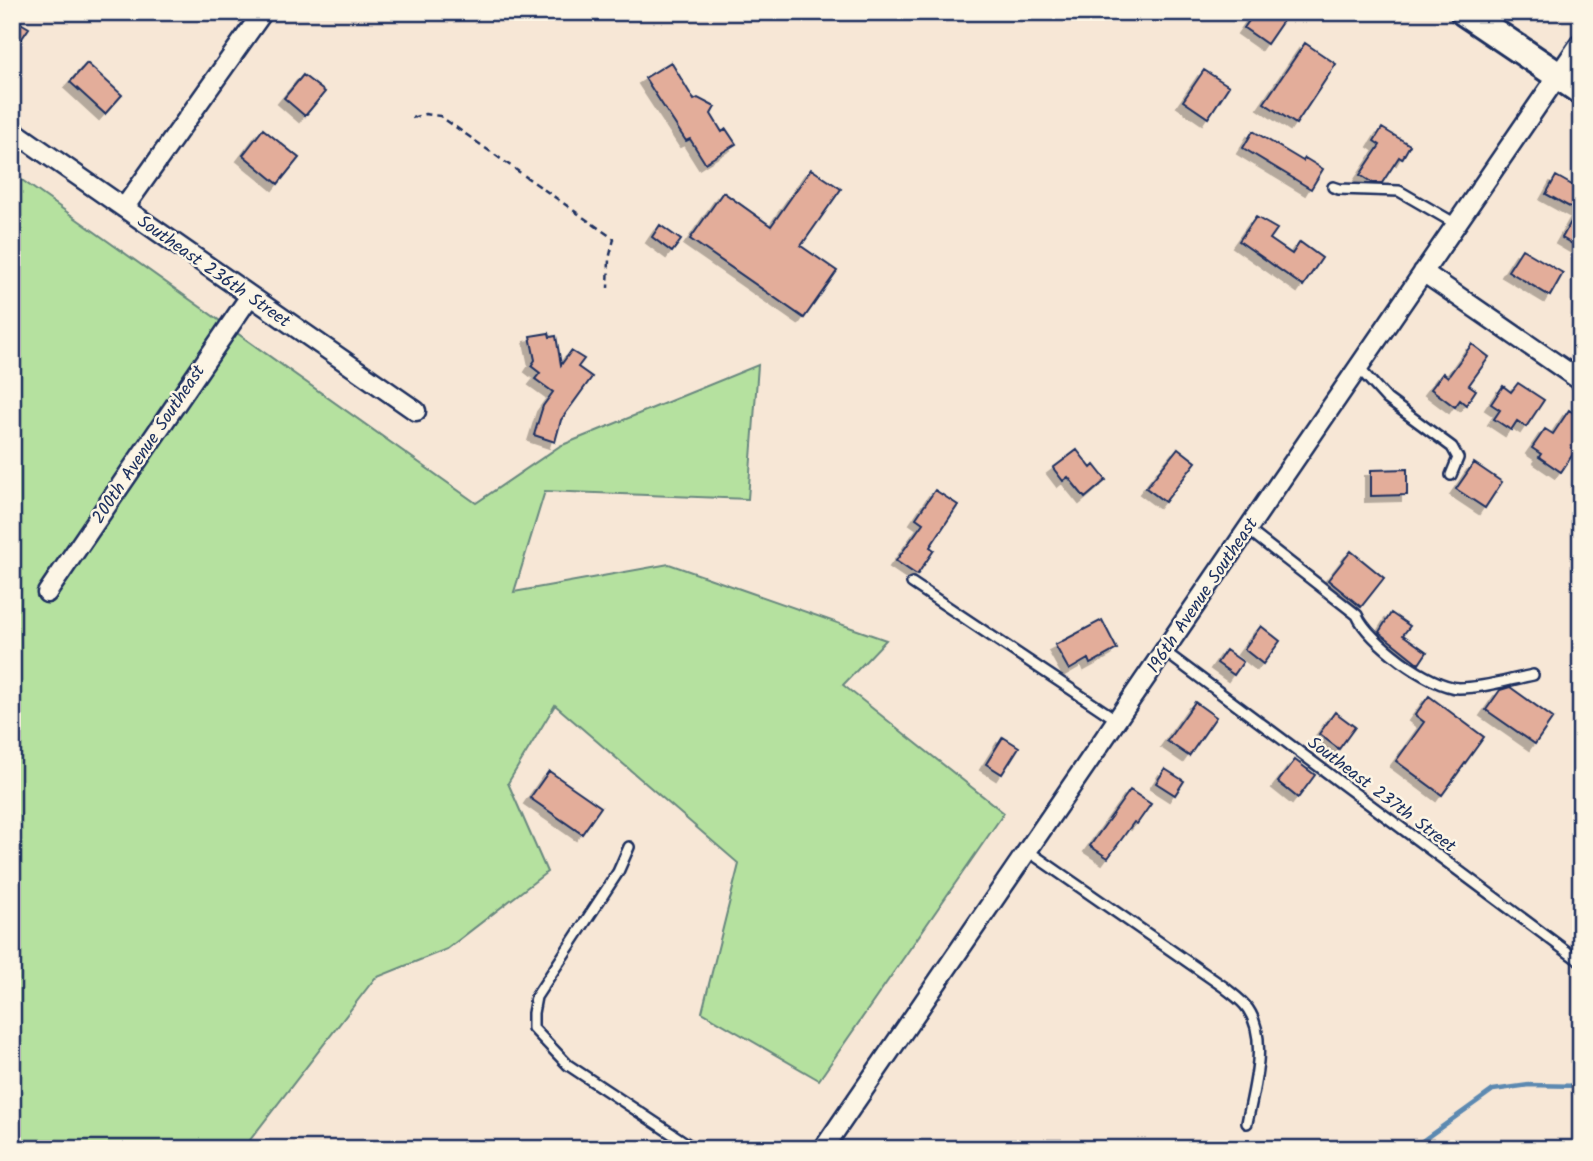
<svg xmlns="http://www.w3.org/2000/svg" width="1593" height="1161" font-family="Kalam,sans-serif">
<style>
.green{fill:#b5e19f;stroke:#68887e;stroke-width:2}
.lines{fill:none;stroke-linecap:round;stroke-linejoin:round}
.stream{stroke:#5c89b1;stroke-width:4.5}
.building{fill:#e3ad9a;stroke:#1b2f5e;stroke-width:2;filter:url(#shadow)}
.lane-casing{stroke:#1b2f5e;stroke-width:14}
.street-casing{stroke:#1b2f5e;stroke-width:23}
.secondary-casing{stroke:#1b2f5e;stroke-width:32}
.path{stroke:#1b2f5e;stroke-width:2.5;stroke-dasharray:7 5;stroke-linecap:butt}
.lane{stroke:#fcf5e5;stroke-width:9}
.street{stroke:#fcf5e5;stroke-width:18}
.secondary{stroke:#fcf5e5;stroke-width:26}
.labels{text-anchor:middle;stroke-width:5;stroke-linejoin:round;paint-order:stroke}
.street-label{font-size:18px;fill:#1b2f5e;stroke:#fcf5e5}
</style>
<defs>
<filter id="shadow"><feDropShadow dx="-6" dy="6" stdDeviation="0" flood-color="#0004"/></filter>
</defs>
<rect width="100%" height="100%" fill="#f7e7d6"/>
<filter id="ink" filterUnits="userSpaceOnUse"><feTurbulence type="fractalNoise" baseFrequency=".0143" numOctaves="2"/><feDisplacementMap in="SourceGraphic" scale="14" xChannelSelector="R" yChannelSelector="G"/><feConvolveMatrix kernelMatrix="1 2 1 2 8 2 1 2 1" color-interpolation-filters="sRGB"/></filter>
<g filter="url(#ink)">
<path class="green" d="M 12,173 L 476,503 L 560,446 L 758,365 L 748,499 L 545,491 L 514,592 L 669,564 L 886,640 L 843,685 L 1004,813 L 819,1080 L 702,1012 L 739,864 L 555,705 L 508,783 L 547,872 L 447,949 L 375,978 L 243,1149 L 12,1149 Z"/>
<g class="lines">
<path class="stream" d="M 1411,1149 L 1493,1090 L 1529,1085 L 1581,1086"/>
</g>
<path class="building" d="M 1255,12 L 1289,12 L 1267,44 L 1244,28 Z
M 12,18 L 29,28 L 12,53 Z
M 1305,43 L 1336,64 L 1296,124 L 1264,103 Z
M 671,62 L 694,100 L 698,98 L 715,107 L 711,114 L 722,132 L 726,129 L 736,144 L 705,163 L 690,139 L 686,141 L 645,78 Z
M 87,63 L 122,95 L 105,114 L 70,82 Z
M 1204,70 L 1229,86 L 1208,118 L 1183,101 Z
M 303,75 L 325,92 L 305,116 L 284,98 Z
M 1382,128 L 1410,145 L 1402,159 L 1399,157 L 1382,183 L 1373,183 L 1360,175 L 1380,145 L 1374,141 Z
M 263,129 L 299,158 L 278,184 L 243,155 Z
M 1253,131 L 1303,161 L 1305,158 L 1323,169 L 1311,189 L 1243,148 Z
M 811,169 L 841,189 L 801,246 L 837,271 L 804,318 L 690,239 L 723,192 L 771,226 Z
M 1556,176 L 1581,190 L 1581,249 L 1562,238 L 1577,211 L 1546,194 Z
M 1256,217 L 1277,229 L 1270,239 L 1292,254 L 1300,242 L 1322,258 L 1303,286 L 1239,241 Z
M 660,225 L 681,240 L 672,252 L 652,237 Z
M 1522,249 L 1563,273 L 1550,296 L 1508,271 Z
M 549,333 L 550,337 L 556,336 L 561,365 L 571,351 L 584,359 L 578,367 L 592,377 L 561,420 L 555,442 L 534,435 L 543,406 L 553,392 L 535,379 L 540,373 L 531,366 L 535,360 L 530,336 Z
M 1472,344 L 1489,357 L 1469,385 L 1476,390 L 1466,405 L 1460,400 L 1455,407 L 1431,389 L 1443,373 L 1448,377 Z
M 1518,383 L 1544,400 L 1526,427 L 1517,421 L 1511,430 L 1494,419 L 1500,410 L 1491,404 L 1503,386 L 1511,392 Z
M 1569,410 L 1581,418 L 1581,442 L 1561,472 L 1539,457 L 1541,454 L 1532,448 L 1545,429 L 1553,434 Z
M 1178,448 L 1196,462 L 1165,502 L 1146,488 Z
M 1077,450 L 1091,468 L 1094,465 L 1106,480 L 1085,498 L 1068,477 L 1063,481 L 1053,468 Z
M 1474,463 L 1502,482 L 1485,508 L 1456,489 Z
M 1407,469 L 1407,495 L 1371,496 L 1371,470 Z
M 935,490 L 958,505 L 930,547 L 934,550 L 917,575 L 896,561 L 923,523 L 916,518 Z
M 1351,551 L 1384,578 L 1361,607 L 1328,580 Z
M 1391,613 L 1410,626 L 1403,635 L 1427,652 L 1419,664 L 1379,632 Z
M 1102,620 L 1117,649 L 1090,664 L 1088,659 L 1069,670 L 1055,645 Z
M 1261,626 L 1280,641 L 1263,664 L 1244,649 Z
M 1226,650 L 1243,662 L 1234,675 L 1217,663 Z
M 1510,687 L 1553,718 L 1535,744 L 1486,710 L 1500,690 Z
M 1429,696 L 1484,737 L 1442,795 L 1396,761 L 1424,722 L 1415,715 Z
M 1195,702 L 1216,717 L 1189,756 L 1167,741 Z
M 1335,712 L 1355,727 L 1339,749 L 1319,734 Z
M 1003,737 L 1019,747 L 1002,774 L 986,764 Z
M 1295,760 L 1315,775 L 1298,798 L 1278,782 Z
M 1165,769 L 1184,781 L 1175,795 L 1156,783 Z
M 549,771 L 601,807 L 582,834 L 530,798 Z
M 1130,790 L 1151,804 L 1137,824 L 1134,822 L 1108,858 L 1090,846 Z"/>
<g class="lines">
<defs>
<path id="lane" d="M 1333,187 L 1339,189 L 1399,191 L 1456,224
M 1358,367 L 1387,399 L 1452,447 L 1458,458 L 1451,475
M 1247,529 L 1357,615 C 1368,641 1429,687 1459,688 C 1484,688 1508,680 1533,675
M 912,583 L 1117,720
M 1164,651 L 1581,962
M 629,847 L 618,872 L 536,997 L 533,1013 L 533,1028 L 568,1065 L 695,1149
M 1028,851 L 1224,987 C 1232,994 1242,1000 1248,1009 C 1269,1040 1253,1091 1247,1123"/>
<path id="street" d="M 12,130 L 416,411
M 124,208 L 263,12
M 1423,272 L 1581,381
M 47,593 L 250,296
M 823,1149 L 1581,42"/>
<path id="secondary" d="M 1464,12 L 1581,91"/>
</defs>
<use href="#lane" class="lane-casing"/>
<use href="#street" class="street-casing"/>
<use href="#secondary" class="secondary-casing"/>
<path class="path" d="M 412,118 L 425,114 L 440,116 L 614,239 L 609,259 L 608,288"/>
<use href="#lane" class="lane"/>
<use href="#street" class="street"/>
<use href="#secondary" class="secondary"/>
</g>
</g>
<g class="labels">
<g class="street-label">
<text transform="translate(214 271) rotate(35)" y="6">Southeast 236th Street</text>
<text transform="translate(148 444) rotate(-56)" y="6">200th Avenue Southeast</text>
<text transform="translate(1202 595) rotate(-56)" y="6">196th Avenue Southeast</text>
<text transform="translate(1382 794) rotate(37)" y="6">Southeast 237th Street</text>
</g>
</g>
<rect width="1593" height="1161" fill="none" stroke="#fcf5e5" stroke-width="42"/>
<rect x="21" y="21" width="1551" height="1119" fill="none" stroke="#1b2f5e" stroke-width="2.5" filter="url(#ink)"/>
</svg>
